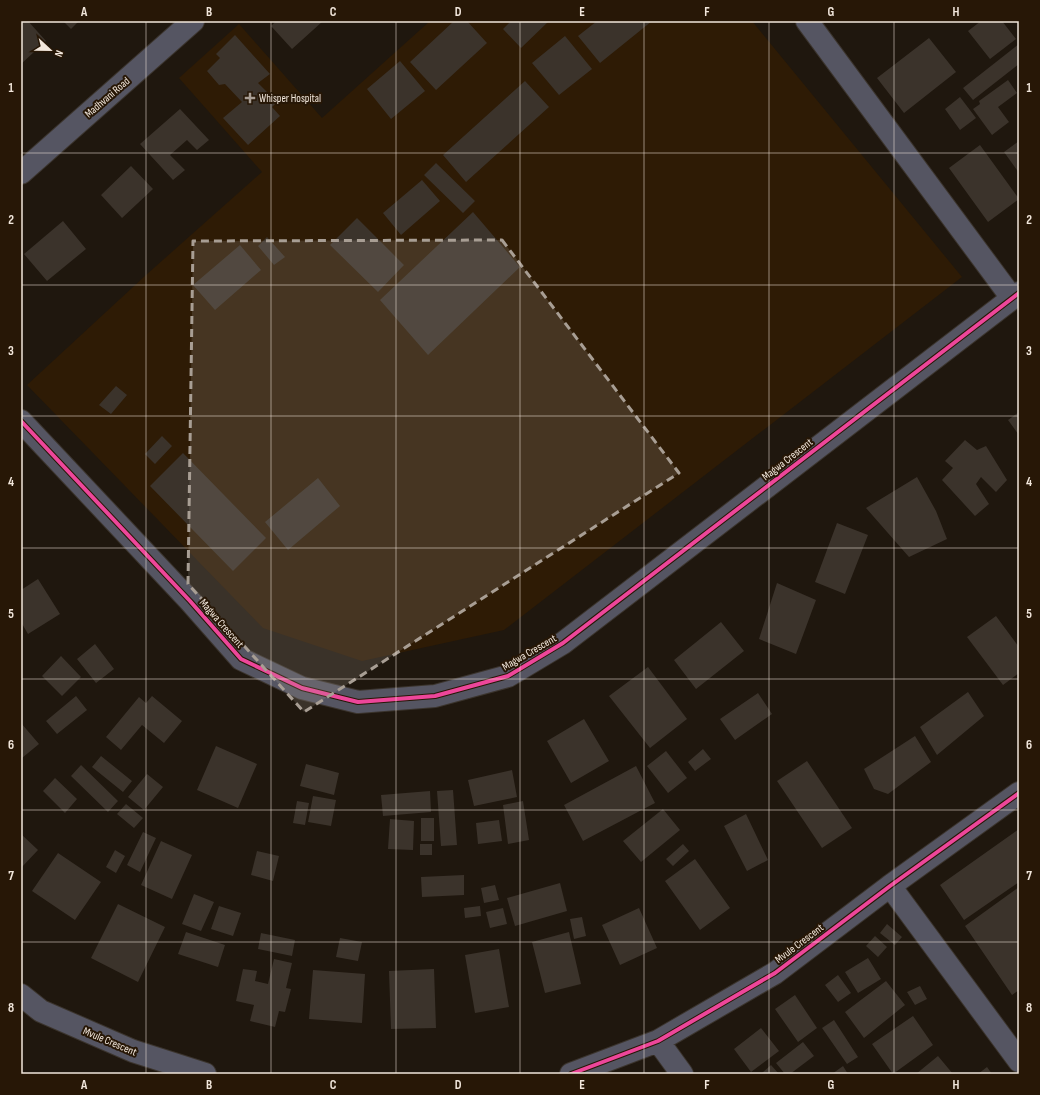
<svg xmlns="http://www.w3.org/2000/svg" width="1040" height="1095" font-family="'Sofia Sans Condensed',sans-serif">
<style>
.built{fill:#2e1b05}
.building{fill:#3b332b}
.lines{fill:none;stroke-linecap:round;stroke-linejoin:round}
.minor-casing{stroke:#3b342d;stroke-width:24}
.minor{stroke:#555562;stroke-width:22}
.cycleway-casing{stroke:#271706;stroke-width:6}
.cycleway{stroke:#ed469a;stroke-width:4}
.marked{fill:#a89e94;fill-opacity:0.2;stroke:#a89e94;stroke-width:3;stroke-dasharray:8 5;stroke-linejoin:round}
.grid{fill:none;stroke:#f2e7dc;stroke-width:1;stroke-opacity:0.55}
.poi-dot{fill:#a89e94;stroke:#271706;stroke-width:1.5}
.labels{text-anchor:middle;stroke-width:4;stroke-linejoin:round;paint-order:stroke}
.street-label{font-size:11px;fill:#f2e7dc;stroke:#271706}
.poi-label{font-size:11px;fill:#f2e7dc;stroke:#271706;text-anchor:start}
.neatline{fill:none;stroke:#f2e7dc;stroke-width:1.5}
.grid-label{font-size:13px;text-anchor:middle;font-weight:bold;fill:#f2e7dc}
</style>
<rect width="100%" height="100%" fill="#1f170e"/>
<path class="built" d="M 430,21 L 752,21 L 962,277 L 504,630 L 362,661 L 263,628 L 27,385 L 146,275 L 262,172 L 179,78 L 239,24 L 322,118 Z"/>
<path class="building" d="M 21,21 L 28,21 L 46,41 L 21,64 Z
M 63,21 L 79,21 L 71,29 Z
M 276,21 L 323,21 L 292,49 L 271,26 Z
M 454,21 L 467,21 L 487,43 L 436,90 L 410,62 Z
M 511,21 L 549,21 L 521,48 L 503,29 Z
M 597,21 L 652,21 L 600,63 L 578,36 Z
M 981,21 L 1002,21 L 1016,39 L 990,59 L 968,31 Z
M 235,35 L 270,74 L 258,83 L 277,102 L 272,107 L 280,116 L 248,145 L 223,118 L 242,102 L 225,84 L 219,85 L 207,71 L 220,58 L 216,54 Z
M 565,36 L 592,69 L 559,95 L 532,63 Z
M 929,38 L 956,72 L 904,113 L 877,78 Z
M 1019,44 L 1019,64 L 973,100 L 963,88 Z
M 400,61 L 425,91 L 391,119 L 367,89 Z
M 1008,80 L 1017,93 L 998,107 L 1009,122 L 992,135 L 973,109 L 980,104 L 979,101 Z
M 525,81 L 549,107 L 466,182 L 443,155 Z
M 960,97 L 976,118 L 960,130 L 945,109 Z
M 180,109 L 209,140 L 197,150 L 187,140 L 170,155 L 185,170 L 173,180 L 140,144 Z
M 1019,141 L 1019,173 L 1004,152 Z
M 980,145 L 1019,199 L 988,222 L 949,168 Z
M 436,163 L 475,201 L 463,213 L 424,175 Z
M 131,166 L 153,189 L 122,218 L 101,195 Z
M 422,180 L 440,201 L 401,235 L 383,213 Z
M 473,212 L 520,267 L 428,355 L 380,300 Z
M 357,218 L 404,265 L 378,292 L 330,245 Z
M 63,221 L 86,249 L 47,281 L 24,254 Z
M 267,237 L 285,257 L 274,265 L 258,246 Z
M 240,245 L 261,270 L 215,310 L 193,285 Z
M 116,386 L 127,395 L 111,414 L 99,405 Z
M 1019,412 L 1019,435 L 1008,420 Z
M 162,436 L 172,446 L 155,464 L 145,454 Z
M 965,440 L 977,450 L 986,446 L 1007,480 L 996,492 L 981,477 L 976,484 L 989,504 L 975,516 L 942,480 L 953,468 L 945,461 Z
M 183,453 L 266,538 L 233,571 L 150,486 Z
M 917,477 L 936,511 L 947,539 L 909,557 L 866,508 Z
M 318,478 L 340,506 L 288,550 L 265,522 Z
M 837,523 L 868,535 L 845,594 L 815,582 Z
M 38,579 L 60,614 L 28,634 L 21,622 L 21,590 Z
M 777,583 L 816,600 L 796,654 L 759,639 Z
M 996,616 L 1019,647 L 1019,673 L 1003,685 L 967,637 Z
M 721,622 L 744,651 L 696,689 L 674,660 Z
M 95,644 L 114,669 L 96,683 L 77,659 Z
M 61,656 L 81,677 L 62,696 L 42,676 Z
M 648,667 L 687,719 L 650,748 L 609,696 Z
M 968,692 L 984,716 L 937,755 L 920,727 Z
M 758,693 L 772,714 L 735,740 L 720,719 Z
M 76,696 L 87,710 L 57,734 L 46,721 Z
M 152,696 L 182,721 L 164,743 L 142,725 L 121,750 L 106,737 L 139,697 L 146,703 Z
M 584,719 L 609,761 L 571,783 L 547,741 Z
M 21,723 L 39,744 L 22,758 L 21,757 Z
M 915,736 L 931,762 L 888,794 L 874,789 L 864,769 Z
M 216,746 L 257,764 L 238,808 L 197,790 Z
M 703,749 L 711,759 L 695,771 L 688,762 Z
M 666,751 L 687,778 L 668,793 L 647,766 Z
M 101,756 L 132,781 L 123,792 L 92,767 Z
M 807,761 L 852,828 L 822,848 L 777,781 Z
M 306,764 L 339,773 L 334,795 L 300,786 Z
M 81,765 L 118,801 L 108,812 L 71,776 Z
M 636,766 L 655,803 L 583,841 L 564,805 Z
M 512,770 L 517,797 L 474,806 L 468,780 Z
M 147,774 L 163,787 L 144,810 L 128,797 Z
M 55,778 L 77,799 L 65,813 L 43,791 Z
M 453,790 L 457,845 L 441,846 L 437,791 Z
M 430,791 L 431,812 L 383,816 L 381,795 Z
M 313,796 L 336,800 L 331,826 L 308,822 Z
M 297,801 L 309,803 L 305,825 L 293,823 Z
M 523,801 L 529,840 L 508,844 L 503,805 Z
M 126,804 L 143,818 L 134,828 L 117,814 Z
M 663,809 L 680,830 L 641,862 L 623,841 Z
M 746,814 L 768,860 L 747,871 L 724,826 Z
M 421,818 L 434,818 L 434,841 L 421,841 Z
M 390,819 L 414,821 L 413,850 L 388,849 Z
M 499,820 L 502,841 L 478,844 L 476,823 Z
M 1019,829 L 1019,882 L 964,920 L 940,885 Z
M 143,832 L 156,838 L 140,872 L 127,865 Z
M 21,834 L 38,850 L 21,868 Z
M 161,841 L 192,855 L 172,899 L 141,885 Z
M 420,844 L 432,844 L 432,855 L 420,855 Z
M 683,844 L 689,851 L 673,866 L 666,859 Z
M 115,850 L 125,856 L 116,873 L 106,867 Z
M 257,851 L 279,856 L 273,881 L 251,875 Z
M 58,853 L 101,882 L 75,920 L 32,891 Z
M 695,859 L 730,908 L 700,930 L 665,881 Z
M 464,875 L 464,895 L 422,897 L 421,877 Z
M 560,883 L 567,911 L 515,926 L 507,898 Z
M 495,885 L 499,900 L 484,903 L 481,888 Z
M 1019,887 L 1019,990 L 1012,995 L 965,926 Z
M 194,894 L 214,902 L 201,931 L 182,924 Z
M 118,904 L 165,927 L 138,982 L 91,958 Z
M 219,906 L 241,913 L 233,936 L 211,929 Z
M 480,906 L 481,916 L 465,918 L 464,908 Z
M 503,908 L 507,924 L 490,928 L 486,912 Z
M 639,908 L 657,948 L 620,965 L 602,925 Z
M 582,917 L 586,936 L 574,939 L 570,919 Z
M 887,924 L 902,937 L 895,945 L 880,933 Z
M 186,932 L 225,945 L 218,967 L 178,954 Z
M 569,932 L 581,984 L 545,993 L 532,942 Z
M 261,933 L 295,940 L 292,956 L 258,949 Z
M 875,936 L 887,947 L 878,957 L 866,946 Z
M 340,938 L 362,942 L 358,961 L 336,957 Z
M 499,949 L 509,1007 L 475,1013 L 465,955 Z
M 868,958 L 881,979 L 858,993 L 845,972 Z
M 274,959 L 292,963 L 286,988 L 291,989 L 285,1012 L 279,1011 L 275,1027 L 250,1021 L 254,1005 L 236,1001 L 243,969 L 257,971 L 255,981 L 268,984 Z
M 434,969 L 436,1028 L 391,1029 L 389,971 Z
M 313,970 L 365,974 L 362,1023 L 309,1019 Z
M 838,975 L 851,993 L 838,1002 L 825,985 Z
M 886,981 L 905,1005 L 864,1038 L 845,1012 Z
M 920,986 L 927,999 L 915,1005 L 907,992 Z
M 795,995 L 817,1028 L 798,1042 L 775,1009 Z
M 913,1016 L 933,1045 L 893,1074 L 872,1044 Z
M 834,1020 L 858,1057 L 847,1064 L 822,1028 Z
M 761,1028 L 779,1051 L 751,1072 L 734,1049 Z
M 803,1042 L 814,1056 L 790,1074 L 785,1074 L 776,1063 Z
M 938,1056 L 953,1074 L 916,1074 Z
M 771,1065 L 779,1074 L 761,1074 Z
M 843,1066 L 848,1074 L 832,1074 Z
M 987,1067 L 992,1074 L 978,1074 Z"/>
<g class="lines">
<defs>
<path id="minor" d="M 807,21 L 1012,298
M 21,173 L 193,21
M 21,421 L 190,601 L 241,659 L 302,688 L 358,702 L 435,696 L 508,676 L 563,643 L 1019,293
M 890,886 L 1019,1061
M 21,995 L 41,1011 L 133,1051 L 205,1074
M 658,1041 L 682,1074
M 571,1074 L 658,1041 L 775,973 L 890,886 L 1019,793"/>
</defs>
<use href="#minor" class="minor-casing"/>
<use href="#minor" class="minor"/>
<defs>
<path id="cycleway" d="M 21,421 L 190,601 L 241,659 L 302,688 L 358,702 L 435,696 L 508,676 L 563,643 L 1019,293
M 571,1074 L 658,1041 L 775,973 L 890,886 L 1019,793"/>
</defs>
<use href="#cycleway" class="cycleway-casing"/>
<use href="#cycleway" class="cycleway"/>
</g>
<path class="marked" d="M 502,240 L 679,473 L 304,712 L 188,584 L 193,241 Z"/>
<path class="grid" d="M 146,21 L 146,1074M 271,21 L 271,1074M 396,21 L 396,1074M 520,21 L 520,1074M 644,21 L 644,1074M 769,21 L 769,1074M 894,21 L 894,1074M 21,153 L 1019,153M 21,285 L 1019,285M 21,416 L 1019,416M 21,548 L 1019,548M 21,679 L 1019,679M 21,810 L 1019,810M 21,942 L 1019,942"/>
<path class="poi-dot" d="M248 92h4v4h4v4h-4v4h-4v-4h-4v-4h4z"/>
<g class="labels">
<g class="street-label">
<text transform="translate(107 97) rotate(-41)" y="4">Madhvani Road</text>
<text transform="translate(787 459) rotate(-38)" y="4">Magwa Crescent</text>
<text transform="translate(222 623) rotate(49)" y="4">Magwa Crescent</text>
<text transform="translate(529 652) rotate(-30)" y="4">Magwa Crescent</text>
<text transform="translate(799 943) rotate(-37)" y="4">Mvule Crescent</text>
<text transform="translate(110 1041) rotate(23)" y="4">Mvule Crescent</text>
</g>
<g class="poi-label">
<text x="259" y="102">Whisper Hospital</text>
</g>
</g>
<rect width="1040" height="1095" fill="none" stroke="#271706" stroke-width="44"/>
<g transform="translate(50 50) rotate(112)" stroke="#271706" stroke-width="3" paint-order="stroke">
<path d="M0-3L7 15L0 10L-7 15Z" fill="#f2e7dc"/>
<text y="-6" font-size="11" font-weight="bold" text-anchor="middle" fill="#f2e7dc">N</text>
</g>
<rect x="22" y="22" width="996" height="1051" class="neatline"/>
<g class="grid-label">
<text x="84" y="16">A</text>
<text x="209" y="16">B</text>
<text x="333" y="16">C</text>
<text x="458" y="16">D</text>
<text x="582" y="16">E</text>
<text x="707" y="16">F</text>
<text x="831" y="16">G</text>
<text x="956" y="16">H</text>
<text x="11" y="92">1</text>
<text x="1029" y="92">1</text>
<text x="11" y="224">2</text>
<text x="1029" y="224">2</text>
<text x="11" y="355">3</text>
<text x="1029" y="355">3</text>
<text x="11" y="486">4</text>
<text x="1029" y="486">4</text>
<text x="11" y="618">5</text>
<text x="1029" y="618">5</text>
<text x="11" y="749">6</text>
<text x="1029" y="749">6</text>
<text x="11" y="880">7</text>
<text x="1029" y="880">7</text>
<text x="11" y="1012">8</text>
<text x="1029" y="1012">8</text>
<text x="84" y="1089">A</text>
<text x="209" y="1089">B</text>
<text x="333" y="1089">C</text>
<text x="458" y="1089">D</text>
<text x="582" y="1089">E</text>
<text x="707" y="1089">F</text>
<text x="831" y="1089">G</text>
<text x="956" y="1089">H</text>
</g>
</svg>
